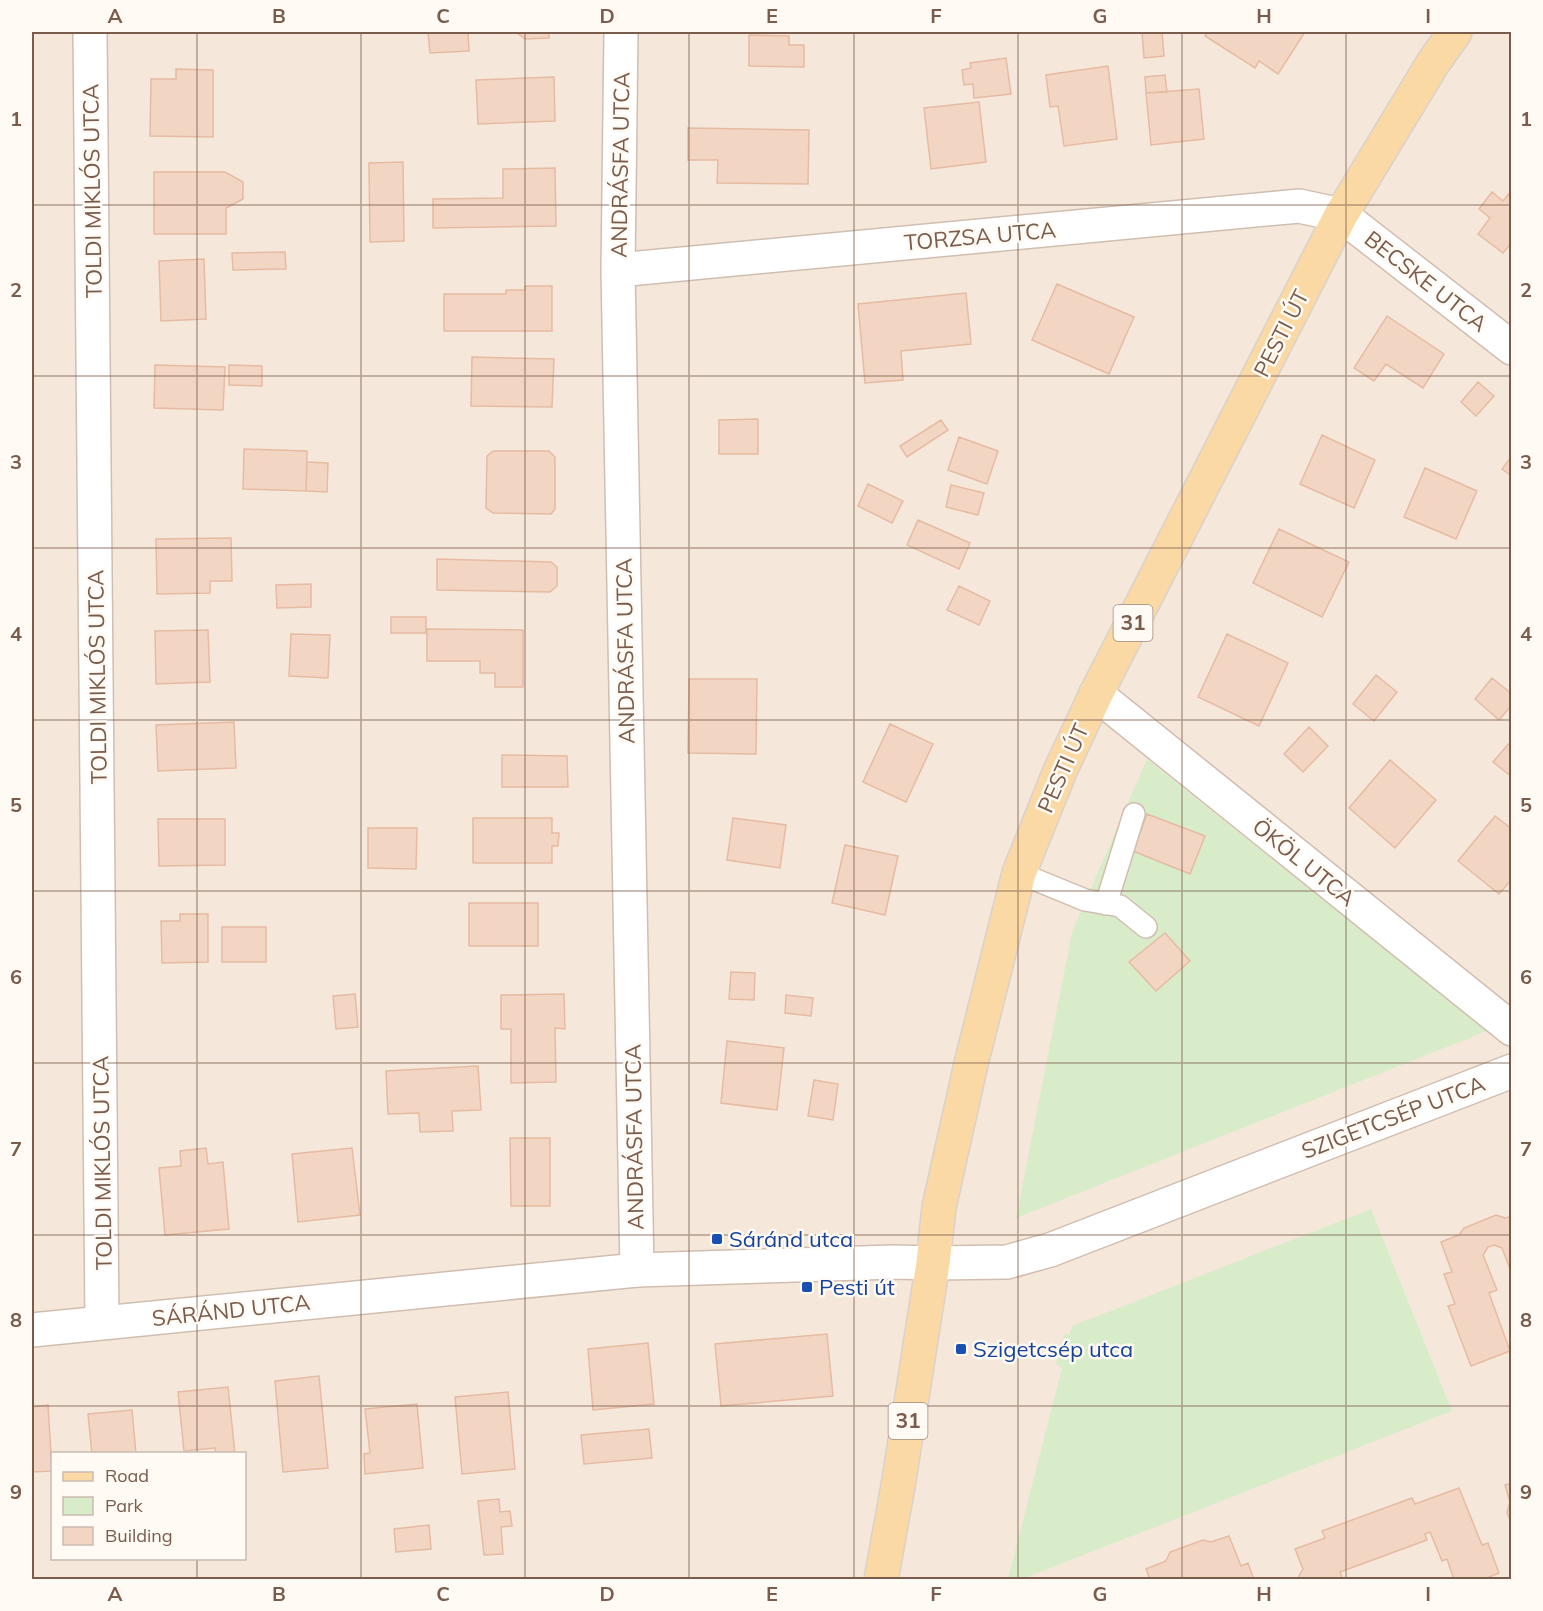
<svg xmlns="http://www.w3.org/2000/svg" width="1543" height="1611" font-family="Mulish,sans-serif">
<style>
.residential{fill:#f5e8da;fill-rule:evenodd}
.green{fill:#d8ecc9}
.building{fill:#f3d5c3;stroke:#e6bba3;stroke-width:1.5}
.lines{fill:none;stroke-linecap:round;stroke-linejoin:round}
.service-casing{stroke:#d1beb0;stroke-width:24}
.minor-casing{stroke:#d1beb0;stroke-width:36}
.tertiary-casing{stroke:#d1beb0;stroke-width:36}
.primary-casing{stroke:#dad1cd;stroke-width:36}
.service{stroke:#fff;stroke-width:21}
.minor{stroke:#fff;stroke-width:33}
.tertiary{stroke:#fff;stroke-width:33}
.primary{stroke:#fbd9a5;stroke-width:33}
.grid{fill:none;stroke:#7a5c4d;stroke-width:1.5;stroke-opacity:0.55}
.transit-dot{fill:#1a4fb4;stroke:#fffaf3;stroke-width:2}
.labels{text-anchor:middle;stroke-width:5;stroke-linejoin:round;paint-order:stroke}
.shield{fill:#fffaf3;stroke:#a28b7f;stroke-width:1.5}
.shield-label{font-size:21px;font-weight:bold;fill:#7a5c4d}
.street-label{font-size:22px;fill:#7a5c4d;stroke:#fffaf3}
.transit-label{font-size:22px;fill:#164399;stroke:#fffaf3;text-anchor:start}
.neatline{fill:none;stroke:#7a5c4d;stroke-width:2}
.grid-label{font-size:20px;text-anchor:middle;font-weight:bold;fill:#7a5c4d}
</style>
<rect width="100%" height="100%" fill="#fdf6ec"/>
<path class="residential" d="M 32,32 L 1511,32 L 1511,1579 L 32,1580 ZM 52,1454 L 244,1454 L 244,1558 L 52,1558 Z"/>
<path class="green" d="M 1147,759 L 1487,1031 L 1016,1218 L 1072,932 Z
M 1371,1209 L 1452,1411 L 1022,1579 L 1008,1579 L 1062,1368 L 1056,1364 L 1064,1335 L 1070,1334 L 1072,1326 Z"/>
<path class="building" d="M 428,32 L 468,32 L 469,51 L 430,53 Z
M 516,32 L 549,32 L 549,38 L 525,39 Z
M 1142,32 L 1162,32 L 1164,56 L 1144,58 Z
M 1208,32 L 1305,32 L 1278,74 L 1259,61 L 1255,68 L 1205,36 Z
M 749,35 L 789,36 L 789,45 L 804,45 L 804,67 L 749,66 Z
M 1006,58 L 1011,94 L 974,98 L 973,84 L 964,85 L 962,70 L 971,68 L 970,63 Z
M 1108,66 L 1117,139 L 1064,146 L 1058,106 L 1050,107 L 1046,75 Z
M 176,69 L 213,70 L 213,137 L 150,136 L 151,79 L 176,79 Z
M 1165,75 L 1167,92 L 1146,93 L 1145,77 Z
M 554,77 L 555,121 L 478,124 L 476,80 Z
M 1199,89 L 1204,139 L 1151,145 L 1146,93 Z
M 979,102 L 986,162 L 931,169 L 924,108 Z
M 688,128 L 809,130 L 808,184 L 717,183 L 718,160 L 688,160 Z
M 403,162 L 404,241 L 370,242 L 369,163 Z
M 555,168 L 556,226 L 433,228 L 433,199 L 503,198 L 503,169 Z
M 154,172 L 225,172 L 243,182 L 243,199 L 226,208 L 226,234 L 154,234 Z
M 1512,190 L 1512,242 L 1503,253 L 1478,234 L 1490,218 L 1479,209 L 1492,192 L 1503,201 Z
M 285,252 L 286,269 L 233,270 L 232,253 Z
M 204,259 L 206,319 L 161,321 L 159,261 Z
M 1057,284 L 1134,317 L 1109,374 L 1032,340 Z
M 525,286 L 552,286 L 552,331 L 444,331 L 444,294 L 506,294 L 506,290 L 525,290 Z
M 966,293 L 971,344 L 901,351 L 903,380 L 865,383 L 858,304 Z
M 1387,316 L 1444,354 L 1423,388 L 1386,364 L 1374,381 L 1354,368 Z
M 472,357 L 554,359 L 552,407 L 471,406 Z
M 155,365 L 225,367 L 223,410 L 154,408 Z
M 229,365 L 262,366 L 262,386 L 229,385 Z
M 1478,382 L 1494,396 L 1476,416 L 1461,402 Z
M 758,419 L 758,454 L 719,454 L 719,420 Z
M 941,420 L 948,430 L 907,457 L 900,446 Z
M 1322,435 L 1375,460 L 1354,508 L 1300,484 Z
M 959,437 L 998,451 L 987,484 L 948,470 Z
M 244,449 L 307,451 L 306,491 L 243,489 Z
M 493,451 L 549,451 L 555,457 L 555,509 L 551,514 L 493,513 L 486,508 L 487,456 Z
M 1512,456 L 1512,476 L 1502,469 Z
M 307,462 L 328,463 L 327,492 L 306,491 Z
M 1425,468 L 1477,491 L 1456,539 L 1404,517 Z
M 868,484 L 903,501 L 892,523 L 858,506 Z
M 951,485 L 984,493 L 978,515 L 946,507 Z
M 918,520 L 970,543 L 959,569 L 907,545 Z
M 1279,529 L 1349,562 L 1322,617 L 1253,583 Z
M 231,538 L 232,581 L 210,581 L 210,593 L 157,594 L 156,539 Z
M 437,559 L 551,562 L 557,567 L 557,586 L 550,592 L 437,590 Z
M 311,584 L 311,607 L 277,608 L 276,585 Z
M 959,586 L 990,601 L 979,625 L 947,610 Z
M 391,617 L 426,617 L 426,633 L 391,633 Z
M 427,629 L 523,630 L 523,687 L 495,687 L 495,673 L 480,673 L 480,661 L 427,661 Z
M 208,630 L 210,682 L 156,684 L 155,631 Z
M 291,634 L 330,635 L 328,678 L 289,676 Z
M 1227,634 L 1288,663 L 1259,726 L 1198,697 Z
M 1376,675 L 1397,692 L 1374,721 L 1353,704 Z
M 1492,678 L 1512,694 L 1512,705 L 1499,720 L 1475,699 Z
M 689,679 L 757,679 L 756,754 L 688,753 Z
M 234,722 L 236,768 L 158,771 L 156,725 Z
M 890,724 L 933,744 L 906,802 L 863,782 Z
M 1309,727 L 1328,746 L 1303,772 L 1284,754 Z
M 1512,740 L 1512,777 L 1493,762 Z
M 502,755 L 567,756 L 568,787 L 502,787 Z
M 1390,760 L 1436,800 L 1395,848 L 1349,808 Z
M 1147,814 L 1205,836 L 1190,874 L 1133,851 Z
M 1495,816 L 1512,829 L 1512,879 L 1499,894 L 1458,861 Z
M 473,818 L 552,818 L 552,833 L 559,833 L 558,846 L 552,846 L 552,863 L 473,863 Z
M 733,818 L 786,825 L 780,868 L 727,860 Z
M 158,819 L 225,819 L 225,865 L 159,866 Z
M 368,828 L 417,828 L 416,869 L 368,868 Z
M 845,845 L 898,856 L 885,915 L 832,903 Z
M 469,903 L 538,903 L 538,946 L 469,946 Z
M 180,914 L 208,914 L 208,962 L 162,963 L 161,921 L 180,921 Z
M 222,927 L 266,927 L 266,962 L 222,962 Z
M 1165,933 L 1190,961 L 1156,991 L 1129,962 Z
M 731,972 L 755,973 L 754,1000 L 729,999 Z
M 355,994 L 358,1027 L 336,1029 L 333,996 Z
M 564,994 L 565,1029 L 555,1028 L 556,1082 L 511,1083 L 511,1029 L 501,1029 L 501,995 Z
M 786,995 L 813,998 L 811,1016 L 785,1013 Z
M 727,1041 L 784,1048 L 777,1110 L 721,1103 Z
M 478,1066 L 481,1110 L 452,1111 L 453,1131 L 420,1132 L 419,1113 L 388,1114 L 386,1071 Z
M 814,1080 L 838,1084 L 833,1120 L 808,1116 Z
M 510,1138 L 550,1138 L 550,1206 L 511,1206 Z
M 206,1148 L 208,1164 L 223,1162 L 229,1229 L 165,1235 L 159,1168 L 181,1166 L 180,1151 Z
M 352,1148 L 360,1215 L 298,1222 L 292,1154 Z
M 1496,1215 L 1505,1218 L 1512,1216 L 1512,1274 L 1502,1248 L 1494,1245 L 1488,1247 L 1483,1255 L 1497,1290 L 1489,1293 L 1510,1351 L 1471,1366 L 1448,1306 L 1455,1304 L 1444,1274 L 1452,1272 L 1441,1242 L 1459,1235 L 1464,1228 Z
M 827,1334 L 833,1396 L 721,1406 L 715,1344 Z
M 648,1343 L 654,1404 L 593,1410 L 588,1349 Z
M 319,1376 L 328,1468 L 283,1472 L 275,1381 Z
M 228,1387 L 235,1454 L 216,1454 L 215,1448 L 184,1451 L 178,1392 Z
M 508,1392 L 515,1469 L 462,1474 L 455,1397 Z
M 417,1404 L 423,1468 L 365,1474 L 364,1454 L 370,1453 L 365,1409 Z
M 48,1405 L 52,1471 L 32,1472 L 32,1407 Z
M 132,1410 L 136,1454 L 92,1454 L 88,1414 Z
M 649,1429 L 652,1458 L 584,1464 L 581,1435 Z
M 1512,1483 L 1512,1524 L 1507,1513 L 1510,1502 L 1505,1485 Z
M 1459,1488 L 1482,1545 L 1488,1543 L 1499,1573 L 1482,1580 L 1454,1580 L 1447,1559 L 1442,1561 L 1430,1532 L 1425,1534 L 1427,1540 L 1340,1572 L 1343,1580 L 1300,1580 L 1299,1576 L 1303,1569 L 1295,1549 L 1325,1538 L 1322,1531 L 1412,1498 L 1415,1504 Z
M 499,1499 L 500,1512 L 510,1511 L 512,1526 L 501,1527 L 503,1554 L 484,1555 L 478,1501 Z
M 429,1525 L 431,1549 L 396,1552 L 394,1529 Z
M 1229,1536 L 1241,1566 L 1248,1563 L 1254,1580 L 1150,1580 L 1146,1569 L 1166,1561 L 1170,1552 L 1203,1540 L 1211,1542 Z"/>
<g class="lines">
<defs>
<path id="service" d="M 1019,873 L 1085,900 L 1120,906 L 1146,927
M 1106,904 L 1134,814"/>
<path id="minor" d="M 90,32 L 102,1322
M 621,32 L 618,270 L 637,1270
M 618,270 L 1299,206 L 1341,215 L 1512,348
M 1096,694 L 1512,1029
M 933,1263 L 1007,1262 L 1050,1250 L 1512,1071"/>
<path id="tertiary" d="M 32,1330 L 637,1270 L 894,1262 L 933,1263"/>
<path id="primary" d="M 881,1580 L 898,1486 L 933,1263 L 939,1207 L 971,1064 L 1019,873 L 1060,771 L 1096,694 L 1341,215 L 1433,63 L 1455,32"/>
</defs>
<use href="#service" class="service-casing"/>
<use href="#minor" class="minor-casing"/>
<use href="#tertiary" class="tertiary-casing"/>
<use href="#primary" class="primary-casing"/>
<use href="#service" class="service"/>
<use href="#minor" class="minor"/>
<use href="#tertiary" class="tertiary"/>
<use href="#primary" class="primary"/>
</g>
<path class="grid" d="M 197,32 L 197,1454M 361,32 L 361,1580M 525,32 L 525,1580M 689,32 L 689,1580M 854,32 L 854,1580M 1018,32 L 1018,1580M 1182,32 L 1182,1580M 1346,32 L 1346,1580M 32,205 L 1512,205M 32,376 L 1512,376M 32,548 L 1512,548M 32,720 L 1512,720M 32,891 L 1512,891M 32,1063 L 1512,1063M 32,1235 L 1512,1235M 32,1406 L 1512,1406M 197,1558 L 197,1580"/>
<g class="transit-dot">
<rect x="711" y="1233" width="12" height="12" rx="3"/>
<rect x="801" y="1281" width="12" height="12" rx="3"/>
<rect x="955" y="1343" width="12" height="12" rx="3"/>
</g>
<g class="labels">
<g class="shield">
<rect x="1113.5" y="605" width="39" height="36" rx="4.5"/>
<rect x="888.5" y="1403" width="39" height="36" rx="4.5"/>
</g>
<g class="shield-label">
<text x="1133" y="630">31</text>
<text x="908" y="1428">31</text>
</g>
<g class="street-label">
<text transform="translate(620 165) rotate(-89)" y="8">ANDRÁSFA UTCA</text>
<text transform="translate(92 191) rotate(-91)" y="8">TOLDI MIKLÓS UTCA</text>
<text transform="translate(980 236) rotate(-5)" y="8">TORZSA UTCA</text>
<text transform="translate(1426 281) rotate(38)" y="8">BECSKE UTCA</text>
<text transform="translate(1281 333) rotate(-63)" y="8">PESTI ÚT</text>
<text transform="translate(625 651) rotate(-91)" y="8">ANDRÁSFA UTCA</text>
<text transform="translate(97 677) rotate(-91)" y="8">TOLDI MIKLÓS UTCA</text>
<text transform="translate(1063 768) rotate(-66)" y="8">PESTI ÚT</text>
<text transform="translate(1304 862) rotate(39)" y="8">ÖKÖL UTCA</text>
<text transform="translate(1393 1117) rotate(-21)" y="8">SZIGETCSÉP UTCA</text>
<text transform="translate(634 1137) rotate(-91)" y="8">ANDRÁSFA UTCA</text>
<text transform="translate(102 1163) rotate(-91)" y="8">TOLDI MIKLÓS UTCA</text>
<text transform="translate(231 1310) rotate(-6)" y="8">SÁRÁND UTCA</text>
</g>
<g class="transit-label">
<text x="729" y="1247">Sáránd utca</text>
<text x="819" y="1295">Pesti út</text>
<text x="973" y="1357">Szigetcsép utca</text>
</g>
</g>
<rect width="1543" height="1611" fill="none" stroke="#fffaf3" stroke-width="66"/>
<rect x="51" y="1452" width="195" height="108" fill="#fffaf3" stroke="#cabbb1" stroke-width="1.5"/>
<rect x="63" y="1472" width="30" height="9" fill="#fbd9a5" stroke="#cabbb1" stroke-width="1.5"/>
<text x="105" y="1482" font-size="18" fill="#7a5c4d">Road</text>
<rect x="63" y="1497" width="30" height="18" fill="#d8ecc9" stroke="#cabbb1" stroke-width="1.5"/>
<text x="105" y="1512" font-size="18" fill="#7a5c4d">Park</text>
<rect x="63" y="1527" width="30" height="18" fill="#f3d5c3" stroke="#cabbb1" stroke-width="1.5"/>
<text x="105" y="1542" font-size="18" fill="#7a5c4d">Building</text>
<rect x="33" y="33" width="1477" height="1545" class="neatline"/>
<g class="grid-label">
<text x="115" y="23">A</text>
<text x="279" y="23">B</text>
<text x="443" y="23">C</text>
<text x="607" y="23">D</text>
<text x="772" y="23">E</text>
<text x="936" y="23">F</text>
<text x="1100" y="23">G</text>
<text x="1264" y="23">H</text>
<text x="1428" y="23">I</text>
<text x="16" y="126">1</text>
<text x="1526" y="126">1</text>
<text x="16" y="297">2</text>
<text x="1526" y="297">2</text>
<text x="16" y="469">3</text>
<text x="1526" y="469">3</text>
<text x="16" y="641">4</text>
<text x="1526" y="641">4</text>
<text x="16" y="812">5</text>
<text x="1526" y="812">5</text>
<text x="16" y="984">6</text>
<text x="1526" y="984">6</text>
<text x="16" y="1156">7</text>
<text x="1526" y="1156">7</text>
<text x="16" y="1327">8</text>
<text x="1526" y="1327">8</text>
<text x="16" y="1499">9</text>
<text x="1526" y="1499">9</text>
<text x="115" y="1601">A</text>
<text x="279" y="1601">B</text>
<text x="443" y="1601">C</text>
<text x="607" y="1601">D</text>
<text x="772" y="1601">E</text>
<text x="936" y="1601">F</text>
<text x="1100" y="1601">G</text>
<text x="1264" y="1601">H</text>
<text x="1428" y="1601">I</text>
</g>
</svg>
